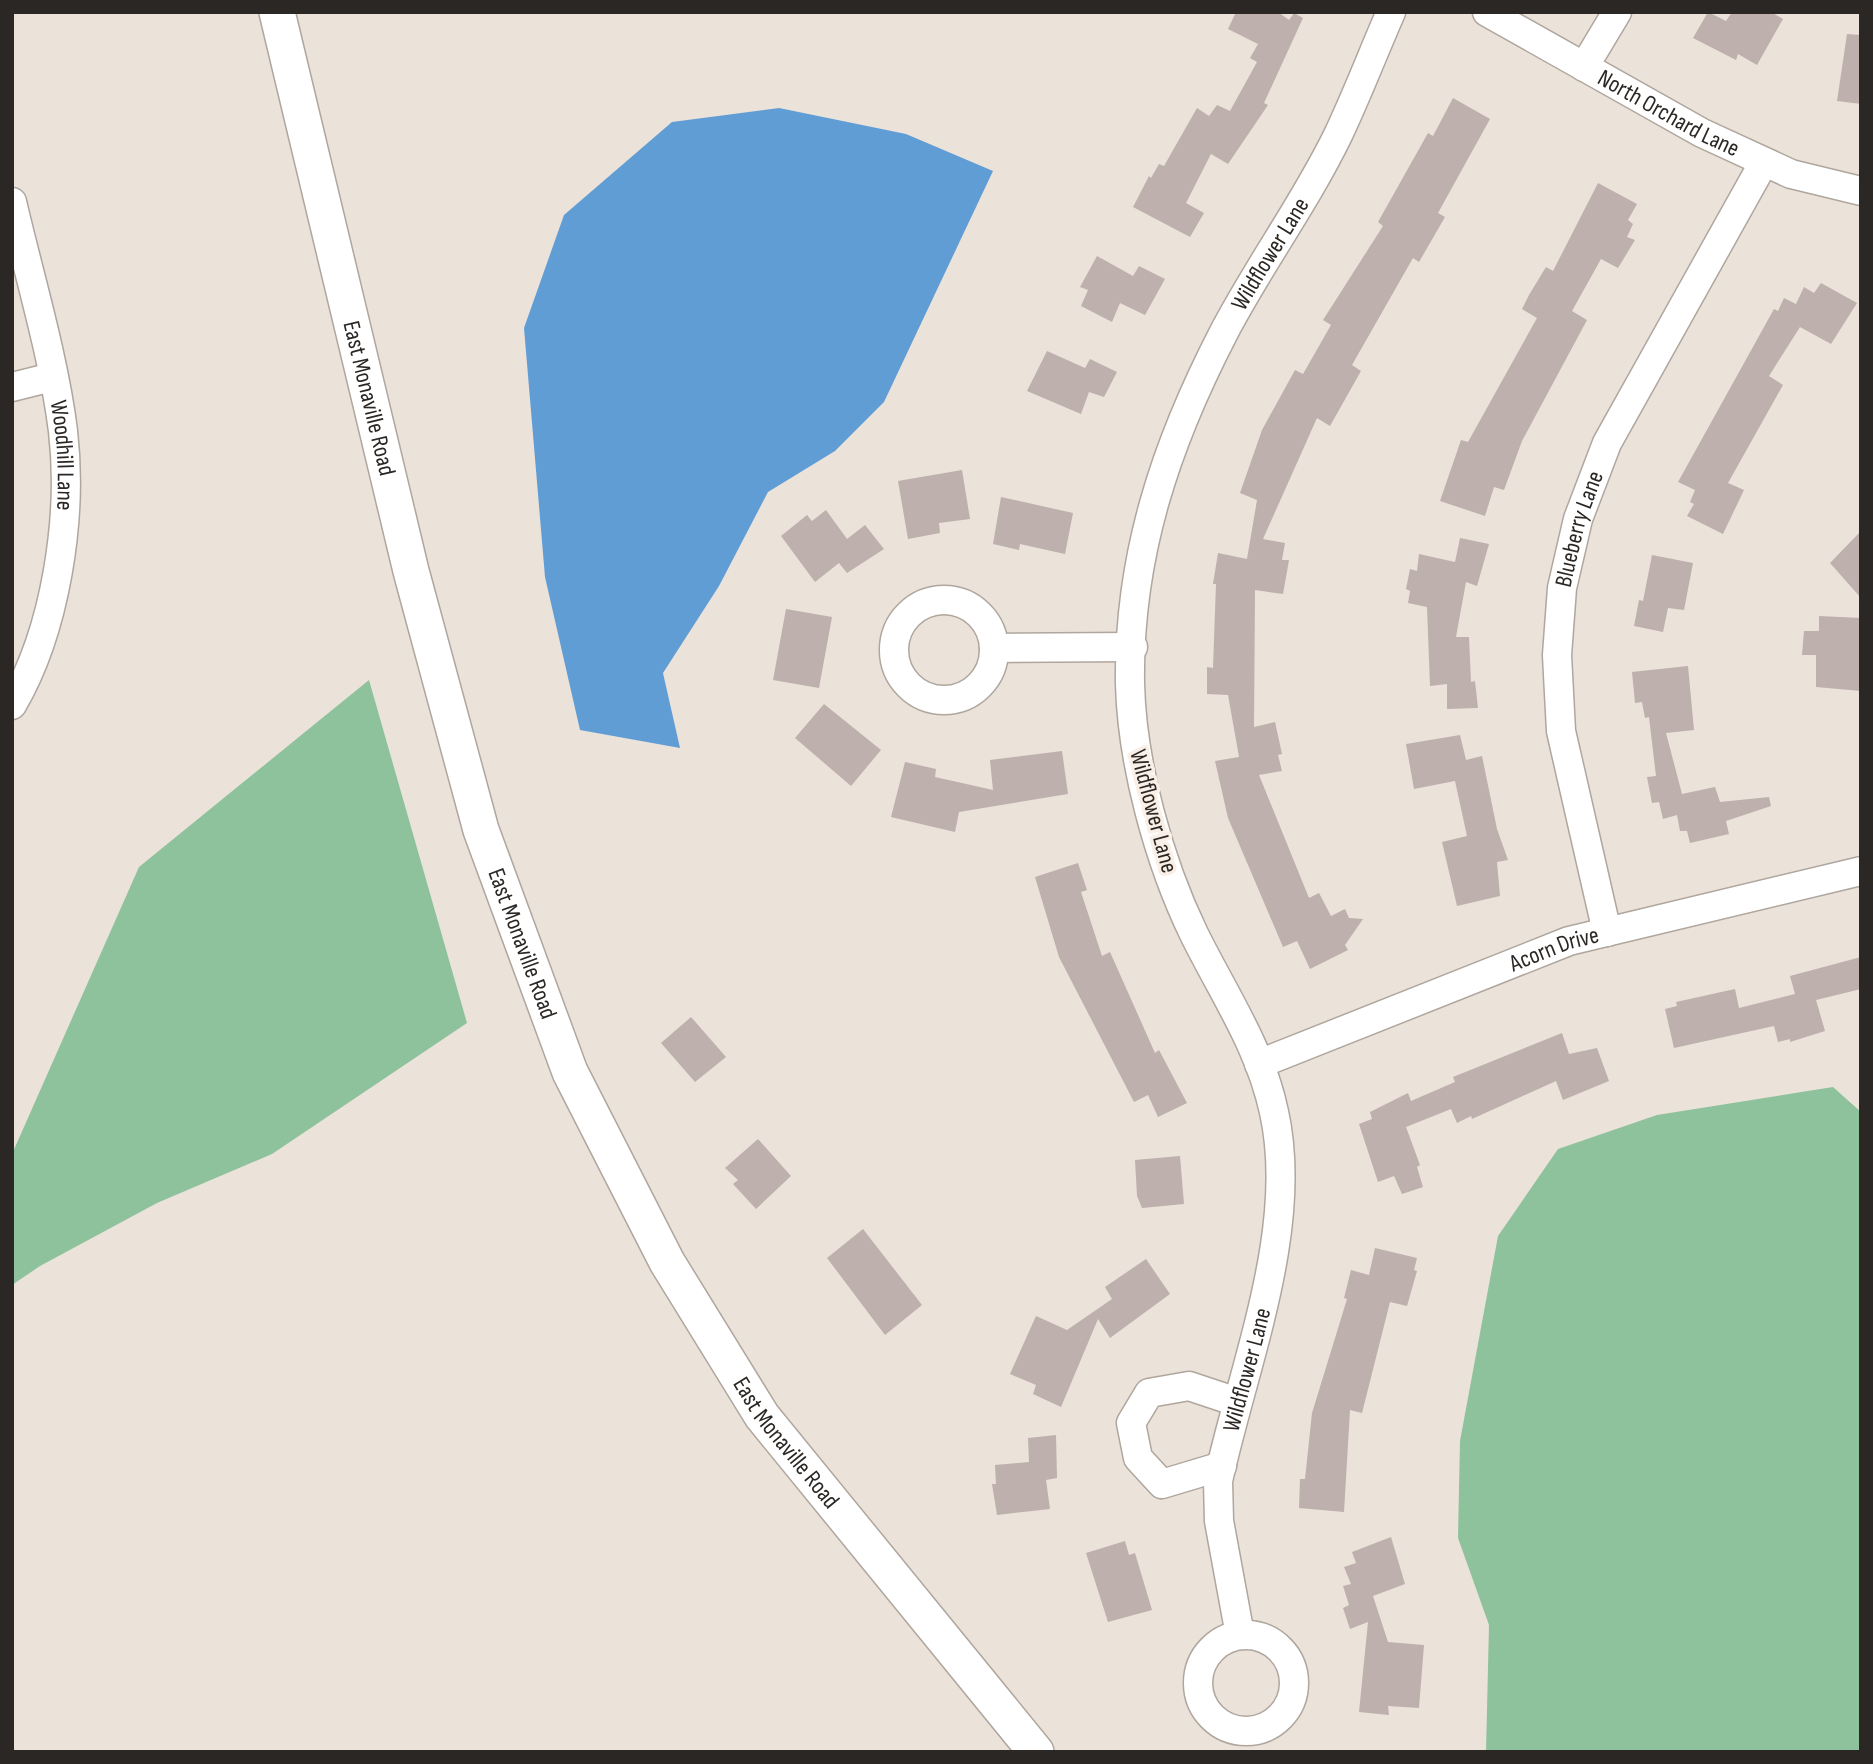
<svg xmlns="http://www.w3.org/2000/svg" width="1873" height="1764" font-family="'Sofia Sans Condensed',sans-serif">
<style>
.green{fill:#8dc29c}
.water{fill:#609dd5}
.building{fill:#bdb0ad}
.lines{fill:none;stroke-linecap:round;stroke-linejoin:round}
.minor-casing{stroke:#afa69e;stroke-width:31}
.major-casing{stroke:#afa69e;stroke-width:38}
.minor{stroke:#fff;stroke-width:28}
.major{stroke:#fff;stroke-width:35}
.labels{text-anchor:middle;stroke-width:7;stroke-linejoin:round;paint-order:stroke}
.street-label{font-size:24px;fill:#2b2724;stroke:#f9efe6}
</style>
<rect width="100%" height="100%" fill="#ebe2d9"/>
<path class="green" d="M 369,680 L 467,1023 L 272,1154 L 157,1203 L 40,1266 L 12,1285 L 12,1154 L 139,867 Z
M 1833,1087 L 1861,1112 L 1861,1752 L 1486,1752 L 1489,1625 L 1458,1538 L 1460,1441 L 1498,1236 L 1558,1149 L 1657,1115 Z"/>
<path class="water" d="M 779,108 L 906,134 L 993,171 L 884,402 L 835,451 L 768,492 L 719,586 L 663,673 L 680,748 L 580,730 L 545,577 L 524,328 L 564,215 L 672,122 Z"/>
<path class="building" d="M 1236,12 L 1278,12 L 1289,20 L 1294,13 L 1303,18 L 1264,103 L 1268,105 L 1228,164 L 1211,154 L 1186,203 L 1204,213 L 1190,237 L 1133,207 L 1149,176 L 1151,178 L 1159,164 L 1164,166 L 1197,108 L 1209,116 L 1217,105 L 1230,111 L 1257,62 L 1250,58 L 1258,44 L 1228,29 Z
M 1708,12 L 1726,21 L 1732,12 L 1771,12 L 1783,19 L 1757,65 L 1738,54 L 1736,60 L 1693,38 Z
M 1847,34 L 1861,35 L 1861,104 L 1837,101 Z
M 1453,98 L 1490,119 L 1438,213 L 1445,217 L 1419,262 L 1413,258 L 1352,365 L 1361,371 L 1330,426 L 1317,418 L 1263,539 L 1285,543 L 1282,560 L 1289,560 L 1283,594 L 1255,590 L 1254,727 L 1275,722 L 1282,754 L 1278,755 L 1282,771 L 1259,775 L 1309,898 L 1319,893 L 1331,916 L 1345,909 L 1349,918 L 1363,919 L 1345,945 L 1348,950 L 1310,969 L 1297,941 L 1283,947 L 1228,818 L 1215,761 L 1239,757 L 1228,695 L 1207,694 L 1207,667 L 1213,668 L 1216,584 L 1213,584 L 1218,553 L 1247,559 L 1257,500 L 1240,493 L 1262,430 L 1295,370 L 1303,374 L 1331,325 L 1323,320 L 1383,226 L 1378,222 L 1428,133 L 1433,136 Z
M 1598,183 L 1637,204 L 1628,220 L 1633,224 L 1627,237 L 1635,240 L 1618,268 L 1601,259 L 1572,311 L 1587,320 L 1522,441 L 1504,490 L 1494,487 L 1485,516 L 1440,501 L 1461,440 L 1468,442 L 1537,318 L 1522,309 L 1529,295 L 1546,267 L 1553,271 Z
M 1097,256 L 1133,276 L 1139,266 L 1165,279 L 1145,315 L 1120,303 L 1112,322 L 1081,306 L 1088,290 L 1080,287 Z
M 1821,283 L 1857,303 L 1831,344 L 1800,327 L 1769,376 L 1783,385 L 1728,483 L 1744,490 L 1723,534 L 1687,516 L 1694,504 L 1690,502 L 1695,490 L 1678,482 L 1774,309 L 1778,311 L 1784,298 L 1796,304 L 1804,287 L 1814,293 Z
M 1047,351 L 1085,368 L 1090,359 L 1117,372 L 1104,397 L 1089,392 L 1081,414 L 1027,391 Z
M 962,470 L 970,519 L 939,523 L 940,533 L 908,539 L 898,481 Z
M 1001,497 L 1073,513 L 1065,554 L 1020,544 L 1019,550 L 993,544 Z
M 826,510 L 847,539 L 865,525 L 884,549 L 847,573 L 839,563 L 815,582 L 781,536 L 807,515 L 812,521 Z
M 1861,531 L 1861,598 L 1830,563 Z
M 1460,538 L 1489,544 L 1477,586 L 1466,582 L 1456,637 L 1469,637 L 1471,682 L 1475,681 L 1478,708 L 1447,709 L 1447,684 L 1430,686 L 1427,607 L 1408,603 L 1410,591 L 1406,589 L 1410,569 L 1417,571 L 1419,554 L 1455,562 Z
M 1652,555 L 1693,563 L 1684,610 L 1668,608 L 1663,632 L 1634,626 L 1639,600 L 1643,601 Z
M 786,609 L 832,617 L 819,688 L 773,680 Z
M 1819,616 L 1861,618 L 1861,691 L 1816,687 L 1816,655 L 1802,655 L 1804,631 L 1819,631 Z
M 1688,666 L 1694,730 L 1666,733 L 1682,794 L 1715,787 L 1720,802 L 1769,797 L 1771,806 L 1726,821 L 1729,834 L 1690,843 L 1687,831 L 1680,831 L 1677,815 L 1663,819 L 1659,802 L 1652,803 L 1647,777 L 1656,776 L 1649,717 L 1645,718 L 1642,702 L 1635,703 L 1632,672 Z
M 824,704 L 881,750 L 851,786 L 795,738 Z
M 1460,735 L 1466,760 L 1482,756 L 1497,829 L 1508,860 L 1497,862 L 1500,896 L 1457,906 L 1442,842 L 1467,836 L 1455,781 L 1414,789 L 1406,744 Z
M 1062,751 L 1068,794 L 959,812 L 955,832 L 891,817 L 905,762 L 936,769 L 935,777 L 993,790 L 990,760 Z
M 1078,863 L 1087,890 L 1081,892 L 1102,956 L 1110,952 L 1155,1053 L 1159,1050 L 1187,1103 L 1158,1117 L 1148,1095 L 1134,1102 L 1059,957 L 1035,877 Z
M 1861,957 L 1861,989 L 1816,1000 L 1825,1031 L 1790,1042 L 1790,1039 L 1778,1042 L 1774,1026 L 1674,1048 L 1665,1009 L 1677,1006 L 1676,1002 L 1735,989 L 1739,1008 L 1795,994 L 1790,976 Z
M 691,1017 L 726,1057 L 695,1082 L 661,1043 Z
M 1562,1033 L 1569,1054 L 1597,1048 L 1609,1081 L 1563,1100 L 1556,1081 L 1472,1119 L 1471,1116 L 1457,1123 L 1451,1109 L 1406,1127 L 1420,1165 L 1417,1167 L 1423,1187 L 1402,1194 L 1394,1176 L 1378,1182 L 1359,1124 L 1372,1119 L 1370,1112 L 1408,1093 L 1411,1101 L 1455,1082 L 1453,1077 Z
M 758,1139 L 791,1176 L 756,1209 L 733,1184 L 738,1180 L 725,1168 Z
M 1180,1156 L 1184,1204 L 1142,1208 L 1137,1196 L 1135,1160 Z
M 863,1229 L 922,1305 L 885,1335 L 827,1258 Z
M 1375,1248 L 1417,1258 L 1414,1270 L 1417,1271 L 1407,1306 L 1390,1302 L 1362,1413 L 1350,1410 L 1344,1512 L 1299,1508 L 1300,1479 L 1305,1479 L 1312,1413 L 1347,1299 L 1344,1298 L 1351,1270 L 1369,1275 Z
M 1146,1259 L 1170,1294 L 1110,1338 L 1098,1319 L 1061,1407 L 1033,1394 L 1036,1385 L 1010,1374 L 1036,1316 L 1067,1330 L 1112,1299 L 1105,1287 Z
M 1056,1435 L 1057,1478 L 1046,1480 L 1050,1509 L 997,1515 L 992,1484 L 996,1484 L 995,1465 L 1029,1462 L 1028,1438 Z
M 1391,1537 L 1405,1584 L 1373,1596 L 1388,1642 L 1424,1645 L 1419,1708 L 1388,1706 L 1389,1715 L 1359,1712 L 1368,1622 L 1350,1629 L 1343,1608 L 1349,1605 L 1343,1586 L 1351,1584 L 1344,1567 L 1356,1563 L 1352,1552 Z
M 1125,1541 L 1129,1555 L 1135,1553 L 1152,1610 L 1108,1622 L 1086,1553 Z"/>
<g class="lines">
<defs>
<g id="minor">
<path id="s1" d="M 1487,12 L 1702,133 L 1791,174 L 1861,191"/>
<path d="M 1584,67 L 1617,12"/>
<path id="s2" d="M 12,202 C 29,275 54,358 63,431 C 73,517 56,630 12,705"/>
<path d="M 12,387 L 52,377"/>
<circle cx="944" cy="650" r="50"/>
<path d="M 994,648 L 1133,647"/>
<path id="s3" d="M 1607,932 L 1561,731 L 1557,655 L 1562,588 L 1578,519 L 1607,443 L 1764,162"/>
<path id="s4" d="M 1259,1064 L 1569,941 L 1861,871"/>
<path d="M 1222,1466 L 1162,1484 L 1138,1458 L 1131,1423 L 1149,1393 L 1189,1386 L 1237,1402"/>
<path id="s5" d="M 1240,1635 L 1219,1521 L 1218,1481 C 1243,1366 1300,1229 1274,1112 C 1260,1046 1223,993 1194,934 C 1159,862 1132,764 1130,684 C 1128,556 1166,444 1224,332 C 1259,265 1305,203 1338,135 C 1357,95 1373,53 1391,12"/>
<circle cx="1246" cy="1683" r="48"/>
</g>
<g id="major">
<path id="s6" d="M 277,12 L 411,571 L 481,830 L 570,1072 L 667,1262 L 762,1416 L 1036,1752"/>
</g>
</defs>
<use href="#minor" class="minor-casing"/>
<use href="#major" class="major-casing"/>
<use href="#minor" class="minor"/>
<use href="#major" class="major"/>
</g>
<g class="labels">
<g class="street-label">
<text dy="8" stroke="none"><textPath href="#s1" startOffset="208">North Orchard Lane</textPath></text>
<text dy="8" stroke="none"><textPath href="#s5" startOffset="1447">Wildflower Lane</textPath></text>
<text dy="8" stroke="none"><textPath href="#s6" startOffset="397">East Monaville Road</textPath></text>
<text dy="8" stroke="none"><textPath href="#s2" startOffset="259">Woodhill Lane</textPath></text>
<text dy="8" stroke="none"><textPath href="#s3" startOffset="411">Blueberry Lane</textPath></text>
<text transform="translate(1154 811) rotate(75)" y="8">Wildflower Lane</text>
<text dy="8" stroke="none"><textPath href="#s6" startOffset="964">East Monaville Road</textPath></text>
<text dy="8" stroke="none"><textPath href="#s4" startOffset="317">Acorn Drive</textPath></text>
<text dy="8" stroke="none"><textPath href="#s5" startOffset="271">Wildflower Lane</textPath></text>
<text dy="8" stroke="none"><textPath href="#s6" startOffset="1531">East Monaville Road</textPath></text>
</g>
</g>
<rect width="1873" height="1764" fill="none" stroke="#2b2724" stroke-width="28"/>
</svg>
